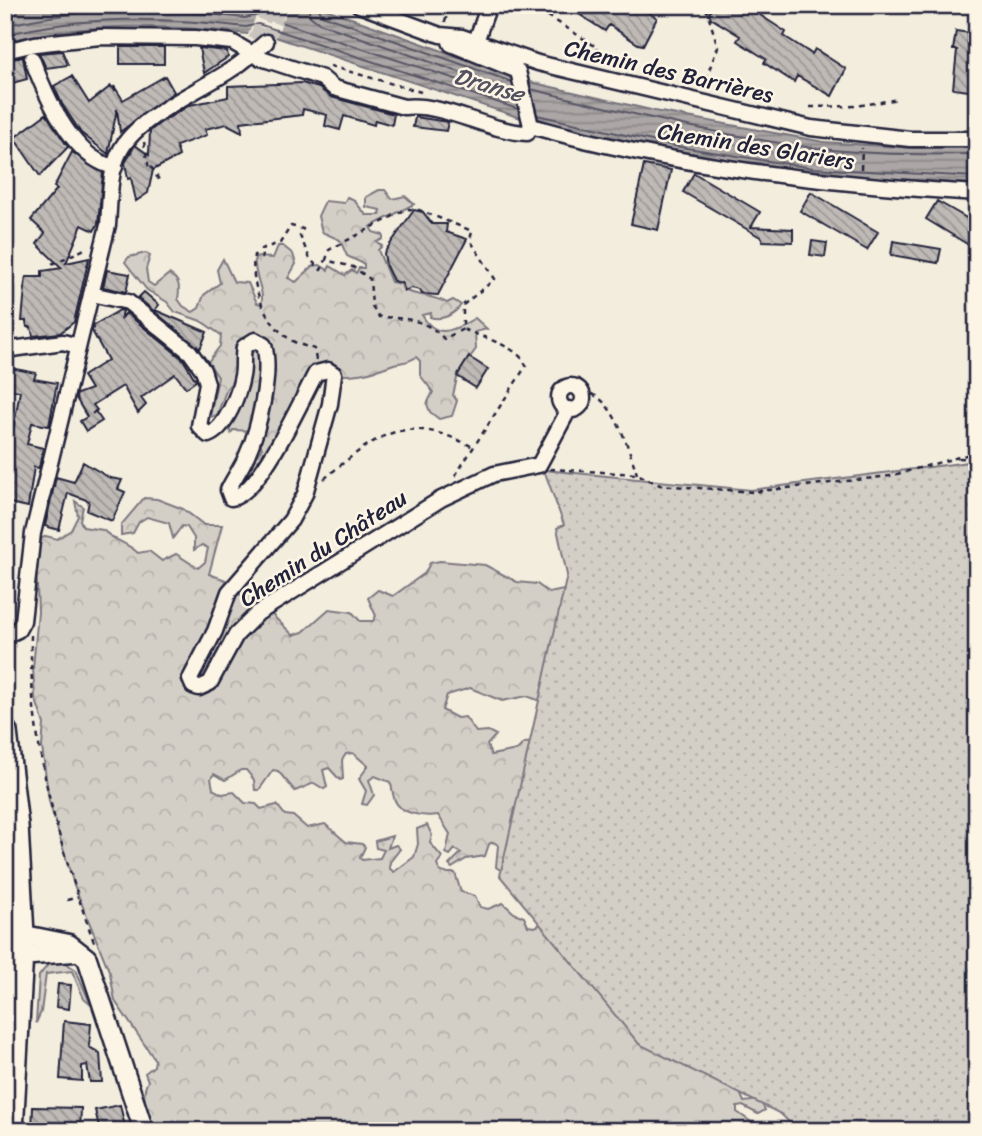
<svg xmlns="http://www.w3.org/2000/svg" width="982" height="1136" font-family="Sriracha,sans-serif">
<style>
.grass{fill:#d4cfc6;stroke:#7b7880;stroke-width:2}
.forest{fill:url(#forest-crowns);stroke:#7b7880;stroke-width:2;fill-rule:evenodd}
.park{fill:url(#park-dots);stroke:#7b7880;stroke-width:2}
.water{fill:url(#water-rules);stroke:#75727b;stroke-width:2}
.pier{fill:#f3edde}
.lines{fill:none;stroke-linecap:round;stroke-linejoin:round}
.shore{stroke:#595766;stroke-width:2}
.building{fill:url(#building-back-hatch);stroke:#22223b;stroke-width:2}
.minor-tunnel{stroke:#c9c4bd;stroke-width:14;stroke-dasharray:14 7;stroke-linecap:butt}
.minor-casing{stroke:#22223b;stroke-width:19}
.tertiary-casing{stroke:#22223b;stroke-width:23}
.primary-casing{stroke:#22223b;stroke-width:28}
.path{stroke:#22223b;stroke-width:2.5;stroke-dasharray:5 5;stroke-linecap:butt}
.minor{stroke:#fcf5e5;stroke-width:14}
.tertiary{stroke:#fcf5e5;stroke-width:18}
.primary{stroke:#fcf5e5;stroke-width:23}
.labels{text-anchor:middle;stroke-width:5;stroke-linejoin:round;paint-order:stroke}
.street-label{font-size:23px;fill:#22223b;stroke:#fcf5e5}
.water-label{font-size:24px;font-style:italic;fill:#525160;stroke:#fcf5e5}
</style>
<defs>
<pattern id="forest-crowns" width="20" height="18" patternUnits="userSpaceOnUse" patternTransform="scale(1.75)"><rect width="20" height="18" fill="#d4cfc6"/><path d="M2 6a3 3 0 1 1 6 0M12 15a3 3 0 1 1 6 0" fill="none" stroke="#b6b1ab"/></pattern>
<pattern id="park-dots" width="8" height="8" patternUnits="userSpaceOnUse" patternTransform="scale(1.75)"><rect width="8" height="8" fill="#d4cfc6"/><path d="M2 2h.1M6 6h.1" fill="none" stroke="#b6b1ab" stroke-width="1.8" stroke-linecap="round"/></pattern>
<pattern id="water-rules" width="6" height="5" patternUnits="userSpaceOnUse" patternTransform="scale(1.75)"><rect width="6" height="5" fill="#aca7a6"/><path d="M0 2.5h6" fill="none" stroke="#8c8888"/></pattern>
<pattern id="building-back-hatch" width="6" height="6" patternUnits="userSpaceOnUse" patternTransform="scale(1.75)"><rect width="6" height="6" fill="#bfbab6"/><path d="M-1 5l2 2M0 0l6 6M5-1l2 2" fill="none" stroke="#9b9795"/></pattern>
</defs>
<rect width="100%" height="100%" fill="#f3edde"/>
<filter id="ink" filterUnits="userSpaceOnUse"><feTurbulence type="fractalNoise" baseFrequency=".0143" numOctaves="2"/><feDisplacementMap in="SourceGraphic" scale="14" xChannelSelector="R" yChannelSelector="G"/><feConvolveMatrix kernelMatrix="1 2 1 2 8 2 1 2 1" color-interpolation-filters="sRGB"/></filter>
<g filter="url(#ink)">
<path class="grass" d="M 61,960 L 76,970 L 91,1005 L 84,999 L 72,971 L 46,974 L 41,1012 L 36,1023 L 39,976 L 51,961 Z"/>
<path class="forest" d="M 379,190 L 385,190 L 392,199 L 405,196 L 414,204 L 370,227 L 373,232 L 383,235 L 383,239 L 377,242 L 382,246 L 378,250 L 391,282 L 401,284 L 403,290 C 417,296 433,295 447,303 L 453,300 L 461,305 C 454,315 442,321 430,317 L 431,313 L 422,315 C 437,341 454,330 475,318 L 487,329 L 475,332 L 476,349 L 458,374 L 453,395 L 457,401 L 452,416 L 439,419 L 430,412 L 427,404 L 433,392 L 420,375 L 420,361 L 416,357 C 407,364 401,361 391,365 C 362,376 342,379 312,368 L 305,376 L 307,392 L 259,467 L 251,466 L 262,448 L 254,431 L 233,430 L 231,433 L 229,428 L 245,387 L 250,362 L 227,388 L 217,415 L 210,417 L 218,377 L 208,362 L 220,346 L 221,335 L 201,321 L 175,312 L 167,302 L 147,290 L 125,262 L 129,257 L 146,253 L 150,256 L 146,269 L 148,282 L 154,286 L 169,274 C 180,280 180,287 178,299 L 183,306 L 193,312 L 199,308 L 204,295 L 220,283 L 217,270 L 223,259 L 234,282 L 248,283 L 257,303 L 261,304 C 266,292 252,274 255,257 L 273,258 L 278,246 L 283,246 L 293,254 L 296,264 L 288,278 L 296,282 L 313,266 L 320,265 L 328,270 L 330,266 L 345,275 L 352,270 L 356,273 L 359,268 L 364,268 L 364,264 L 347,256 L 340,240 L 322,232 L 318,216 L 325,201 L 344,203 L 347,197 L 353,199 L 366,215 L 380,215 L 381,210 L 366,207 L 366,197 Z
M 144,498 L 157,499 L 183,509 L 204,525 L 222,525 L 209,574 L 226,580 L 230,589 L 241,595 L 254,588 L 274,590 L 276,595 L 267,610 L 293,635 L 303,632 L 329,609 L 352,612 L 360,621 L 373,621 L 376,616 L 368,598 L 378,590 L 393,596 L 425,573 L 430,563 L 440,561 L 485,565 L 517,582 L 537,584 L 549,593 L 568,589 L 573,595 L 600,595 L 602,607 L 608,611 L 614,607 L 613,590 L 618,582 L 648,578 L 668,598 L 652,597 L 649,606 L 646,606 L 642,602 L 644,592 L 637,590 L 635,624 C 644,625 649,619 657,619 C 665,619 679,623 686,626 L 684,633 L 691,637 L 710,632 L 726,633 L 737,644 L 743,645 L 744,640 L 731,623 L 722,625 L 717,618 L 720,612 L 730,608 L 738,611 L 746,607 C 756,612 755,623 765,630 L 768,643 L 782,630 L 787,647 L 794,653 L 803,645 L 793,638 L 792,628 L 782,625 L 775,611 L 783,601 L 782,587 L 805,558 L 803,555 L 798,557 L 795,552 L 805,537 L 829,527 L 846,558 L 865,556 L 868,563 L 866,567 L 855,567 L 851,571 L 832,570 L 825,580 L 815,580 L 804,593 L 808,609 L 819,616 L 824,615 L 824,601 L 836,601 L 837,608 L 832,612 L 832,617 L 847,609 L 850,613 L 844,618 L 852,620 L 858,616 L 863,623 L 859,627 L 841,631 L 841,637 L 847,638 L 853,633 L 858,637 L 865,635 L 870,645 L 882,640 L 898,642 L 899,648 L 911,650 L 906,656 L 901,655 L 904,662 L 930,664 L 932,671 L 929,674 L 920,672 L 915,675 L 925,687 L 931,704 L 942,706 L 950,717 L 965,718 L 970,724 L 960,728 L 954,722 L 949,724 L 942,739 L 977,743 L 977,760 L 964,757 L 962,760 L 963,776 L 977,792 L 977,921 L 964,923 C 959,933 947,933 940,943 L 943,954 C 961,959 963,946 977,939 L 977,978 C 967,971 959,977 948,973 C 939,970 924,961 918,954 L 903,955 L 896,950 L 896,942 L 915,925 L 912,920 L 891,930 L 881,928 L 858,936 L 847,935 L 843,931 L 843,897 L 830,894 L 825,880 L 805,861 C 791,858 771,861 766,876 L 774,887 L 774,894 L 759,887 L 754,876 L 748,876 L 740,884 L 732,882 L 729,874 L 744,872 L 742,863 L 728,856 L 721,846 L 729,843 L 742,855 L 780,855 L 785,848 L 782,841 C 767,835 760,844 746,842 L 742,837 L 748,830 L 762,830 L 766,827 L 762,819 C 746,816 735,830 717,822 L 707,838 L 695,837 L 693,827 L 689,826 L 677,838 C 661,833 645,849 627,844 L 624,851 L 634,853 L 636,858 L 629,862 L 622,856 L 615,863 L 605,864 L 603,868 L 608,876 L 618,881 L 616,885 L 606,884 L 594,896 L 596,907 L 607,911 L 609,918 L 601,923 L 591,916 L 582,922 L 577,917 L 584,913 L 583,908 L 590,902 C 591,892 588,882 577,879 L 569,893 L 564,894 L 566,886 L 559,883 L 564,878 L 563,868 L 536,869 L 532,882 L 525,880 L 521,867 L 509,876 L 496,867 L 498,845 L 493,842 L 489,844 L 485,856 L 466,859 L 452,868 L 449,865 L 461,853 L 455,849 L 450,855 L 446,853 L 450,834 L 438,815 C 425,817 399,815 394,798 C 392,792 393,788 390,782 L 375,776 L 369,780 L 374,795 L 367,805 L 362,804 L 366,791 L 359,779 L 368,766 L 353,753 L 346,754 L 342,760 L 343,779 L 340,780 L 329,768 L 323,770 L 327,787 L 324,789 L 314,783 L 295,791 L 278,771 L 273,770 L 259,790 L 255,790 L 254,780 L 246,770 L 241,770 L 225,780 L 214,774 L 211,778 L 213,789 L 222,794 L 234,792 L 245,803 L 256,804 L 261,809 L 277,805 L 285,815 L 293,816 L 307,828 L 325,824 L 346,842 L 362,844 L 365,847 L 360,858 L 362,860 L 380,858 L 384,850 L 376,848 L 375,841 L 392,836 L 388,848 L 396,845 L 400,849 L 390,862 L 389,868 L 394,872 L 414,857 L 418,844 L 417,829 L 427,825 L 432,835 L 430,843 L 442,857 L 437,864 C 439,875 446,873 455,873 L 461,892 L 475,896 L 480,907 L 488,909 L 503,903 L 514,913 L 524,917 L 528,926 L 535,927 L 555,918 L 565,926 L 559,933 L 560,938 C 574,948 592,945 605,936 L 613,943 L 648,947 L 665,953 L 678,945 L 681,951 L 676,957 L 688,970 L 690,982 L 699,987 L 707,1001 L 738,1021 L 748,1019 L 763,1029 L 789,1034 L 802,1024 L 811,1024 L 822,1013 L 828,1014 L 833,1020 L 818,1032 L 809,1032 L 807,1038 C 813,1046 857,1059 867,1056 L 866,1040 L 859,1030 L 840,1036 L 835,1031 L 844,1022 L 851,1008 C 839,995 824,1003 808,1003 L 801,990 L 787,1000 L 782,998 L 782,992 L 795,985 L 794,981 L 780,976 L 782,970 L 801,977 L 811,989 L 822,985 L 822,974 L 832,970 L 846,973 L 841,987 L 845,990 L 868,985 L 876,987 L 882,995 L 877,1002 L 871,999 L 865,1002 C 862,1013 867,1019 876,1025 L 896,1022 L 888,1005 L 912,990 C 934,999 949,1031 977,1029 L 977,1131 C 960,1131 919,1135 907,1125 L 907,1118 L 922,1108 L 920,1104 L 914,1103 L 911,1095 L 915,1090 L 926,1092 L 930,1089 L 929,1082 L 914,1069 L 913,1063 L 922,1052 L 925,1031 L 912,1014 L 902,1018 L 914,1029 L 913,1035 L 888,1039 L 889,1047 L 900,1045 L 905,1053 L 900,1068 L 894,1069 L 882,1084 L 884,1103 L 876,1108 L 873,1119 L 864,1115 L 869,1107 L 862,1098 L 874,1088 L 866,1076 L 850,1084 L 842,1078 L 828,1080 L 815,1091 L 819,1106 L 831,1103 L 827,1110 L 817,1112 L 807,1119 L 797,1115 L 796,1111 L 803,1098 L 794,1090 L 807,1086 L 816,1077 L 814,1073 L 803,1072 L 804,1069 L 823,1067 L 830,1060 L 828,1054 L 803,1053 L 779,1046 L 767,1049 L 754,1042 L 735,1039 L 726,1045 L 724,1069 L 738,1088 L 744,1102 L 760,1100 L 765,1110 L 758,1114 L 743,1106 L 737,1107 L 737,1112 L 764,1131 L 153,1131 C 149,1113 139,1098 148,1081 L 145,1073 L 154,1066 L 155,1060 L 115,1001 L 110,973 L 74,885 L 49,801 L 42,747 L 44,724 L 35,697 L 33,669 L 38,612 L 36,562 L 41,539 L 46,536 L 57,539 L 71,530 L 78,516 L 75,501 L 83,507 L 80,520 L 83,527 L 103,530 C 114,541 126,542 138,553 L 149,551 L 162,561 L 176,554 L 198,568 L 205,562 L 208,548 L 202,545 L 194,550 L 194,538 L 187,527 L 182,526 L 173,538 L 169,523 L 147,517 L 139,522 L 133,533 L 121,535 L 121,525 ZM 470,688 L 502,701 L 527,696 L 548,704 L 568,698 L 580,703 L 588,700 L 594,717 L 604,720 L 605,723 L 591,730 L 586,739 L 595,741 L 602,733 L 604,741 L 609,743 L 614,740 L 616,727 L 629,726 L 632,731 L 630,743 L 644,747 L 653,759 L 637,767 L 614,754 C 601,757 593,757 580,749 L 574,756 L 566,758 L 556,752 L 555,741 L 547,746 L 540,742 L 524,743 L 517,750 L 491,755 L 487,745 L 496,735 L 488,731 L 476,732 L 465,717 L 457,718 L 442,710 L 447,695 Z"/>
<path class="park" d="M 977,461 L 977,1131 L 798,1131 L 781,1114 L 639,1044 L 500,876 L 567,575 L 557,528 L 564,525 L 544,470 L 751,490 Z"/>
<path class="water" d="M 5,5 L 315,5 L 526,81 L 655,111 L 824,142 L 914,148 L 977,147 L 977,184 L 812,175 L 673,153 L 521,118 L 257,31 L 248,34 C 166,24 85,22 5,42 Z"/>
<path class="pier" d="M 261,5 L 290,5 L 274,41 L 257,34 L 247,37 Z"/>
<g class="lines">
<path class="shore" d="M 317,5 L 322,15 L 512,82
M 5,26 C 84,6 165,8 245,18 L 259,15 L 477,86 L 481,84 L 479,79 L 319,23 L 310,16 L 308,5
M 5,35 C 84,15 166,17 246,27 L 258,24 L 518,109
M 531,89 C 627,113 725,137 823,149 C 874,155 926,155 977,154
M 537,115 L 674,146 L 813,168 L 977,177"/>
</g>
<path class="building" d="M 565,5 L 637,5 L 657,18 L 643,45 L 638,44 L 609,25 L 605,31 Z
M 714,5 L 761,5 L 757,13 L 786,32 L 784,36 L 812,54 L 815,49 L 846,69 L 832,96 L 797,76 L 794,82 L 764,63 L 766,59 L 737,41 L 740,36 L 711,18 L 709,13 Z
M 956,31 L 977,34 L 977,92 L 953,89 L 957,50 L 953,50 Z
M 120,47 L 164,47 L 164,64 L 120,64 Z
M 199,48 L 227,51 L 228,57 L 204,73 Z
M 62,51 L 68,65 L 46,68 L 39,53 Z
M 23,57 L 27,79 L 5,85 L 5,60 Z
M 72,76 L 89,103 L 111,86 L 115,91 L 114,86 L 123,100 L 165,76 L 174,92 L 120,132 L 117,109 L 108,154 L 81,133 L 62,104 L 54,86 Z
M 302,83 L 319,88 L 331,97 L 394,114 L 392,125 L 375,120 L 374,125 L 344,116 L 340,130 L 325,126 L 327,115 L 303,109 L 302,115 L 241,122 L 242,132 L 227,124 L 205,129 L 207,135 L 176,146 L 179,156 L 153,170 L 148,193 L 136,201 L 131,178 L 128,179 L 125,163 L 135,145 L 149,155 L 150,131 L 160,123 L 190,105 L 228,97 L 228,86 Z
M 46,114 L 68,147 L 40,176 L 14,138 Z
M 415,117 L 448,122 L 446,131 L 413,127 Z
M 72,152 L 103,173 L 98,224 L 94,231 L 82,225 L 66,263 L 89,258 L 74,322 L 60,333 L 33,336 L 31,327 L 27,327 L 26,321 L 22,321 L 26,277 L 42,277 L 42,271 L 62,268 L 37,244 L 45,233 L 31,220 L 57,189 L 54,187 Z
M 644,165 L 671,170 L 658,230 L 631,224 Z
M 694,173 L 760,212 L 751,227 L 793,229 L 793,242 L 762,241 L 762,238 L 683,192 Z
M 811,192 L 878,232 L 867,250 L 800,211 Z
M 937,201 L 977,224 L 977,250 L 926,219 Z
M 414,210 L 423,212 L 432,224 L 447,224 L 446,232 L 467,239 L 438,295 L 422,294 L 420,290 L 411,288 L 405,291 L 402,283 L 393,281 L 386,266 L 384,253 Z
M 812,241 L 827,243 L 825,257 L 810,255 Z
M 893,241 L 941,249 L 938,263 L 891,255 Z
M 107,270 L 130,274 L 126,292 L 103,287 Z
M 144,292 L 159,305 L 155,310 L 207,332 L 200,349 L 138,298 Z
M 120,310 L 123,311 L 121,319 L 126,313 L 183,359 L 196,381 L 186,388 L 175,374 L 141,398 L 146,405 L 138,413 L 123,386 L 93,405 L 97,410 L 92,414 L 95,411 L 102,421 L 86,431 L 80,421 L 87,417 L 76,398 L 77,394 L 91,389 L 83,376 L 108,360 L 92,331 L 94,325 Z
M 469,357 L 488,369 L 476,388 L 457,376 Z
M 10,368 L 36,373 L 34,379 L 57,383 L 49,426 L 32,423 L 27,444 L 43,448 L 39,468 L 34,467 L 28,507 L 5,502 L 5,472 L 11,451 L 5,450 L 5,428 L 13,430 L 20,391 L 6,389 Z
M 83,462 L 110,478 L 122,480 L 118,489 L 125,492 L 112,521 L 87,511 L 89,501 L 68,493 L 59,530 L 45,526 L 56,477 L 74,482 Z
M 58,984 L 71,985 L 69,1009 L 56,1007 Z
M 64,1021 L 91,1024 L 89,1047 L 100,1053 L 102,1082 L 90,1082 L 87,1065 L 82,1066 L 82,1081 L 60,1079 Z
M 120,1105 L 126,1131 L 100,1131 L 95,1110 Z
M 33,1107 L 81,1108 L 80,1131 L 32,1131 Z"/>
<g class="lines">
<path class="minor-tunnel" d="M 255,40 L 270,5
M 266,42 L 281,5"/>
<defs>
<path id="minor" d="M 359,5 L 440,35 L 462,37 L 538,63 L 811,128 L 910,139 L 977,139
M 448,36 L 451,44 L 518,71 L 531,126
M 476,41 L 489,5
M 5,51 L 35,44 L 100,37 L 195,38 L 232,42 L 258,57 L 322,78 L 334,88 L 404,107 C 446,103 486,131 527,133 L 531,126
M 32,59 C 45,94 73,160 115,167
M 531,126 C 676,167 827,184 977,193
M 91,294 L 128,302 L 190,352 L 203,370 L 207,383 L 199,426 L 208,435 C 226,429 239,393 242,376 C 244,367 242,357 244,347 L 255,340 L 264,345 C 272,373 259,429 247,455 C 242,467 234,478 228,490 L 231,498 C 260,495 302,398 316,373 L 328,370 L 334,374 L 330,404 L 305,494 L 291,520 L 229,592 L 215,631 L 190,679 L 193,686 L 199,688 L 210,683 L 236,635 L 258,613 L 441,499 L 494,474 L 539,465 L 569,409
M 5,350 L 63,342 L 78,346
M559 398a12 12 0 1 1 24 0a12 12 0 1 1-24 0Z
M 5,636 L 18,630 L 23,621 L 33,533 L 108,225 C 110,201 109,172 120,151 C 138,116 200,91 232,69 C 244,62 255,51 266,42"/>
<path id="tertiary" d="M 5,931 L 69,944 L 87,958 L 144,1131
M 5,957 L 74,952"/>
<path id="primary" d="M 5,732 L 16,826 L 22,935 L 11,1131"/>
</defs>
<use href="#minor" class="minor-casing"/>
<use href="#tertiary" class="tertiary-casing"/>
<use href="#primary" class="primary-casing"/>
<path class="path" d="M 531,5 L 598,48 L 594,63
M 905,5 L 921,16
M 445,22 L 450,5
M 330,66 L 421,92
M 702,88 L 718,47 L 705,5
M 810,107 L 856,106 L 899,99
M 144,142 L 149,169 L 151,167 L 159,180
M 861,169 L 862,148
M 52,264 L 87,248
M 316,360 L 314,349 C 306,346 295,344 288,338 C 264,321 250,284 254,255 L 262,258 L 261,249 L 280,243 L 291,226 L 303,229 L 300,236 L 310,259 L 321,270 L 326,260
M 582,393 C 612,389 630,453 637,474
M 959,458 L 977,459
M 550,469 L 637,474 L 660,485 L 753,492 L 890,476 L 977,452
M 455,476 L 526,366 C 520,346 480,337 463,329 L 463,305 L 495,279 L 470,240 L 472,231 L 419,210 L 407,209 L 329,250 L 326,260 L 353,267 L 370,279 L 372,306 L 379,317 C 404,318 427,319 444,339 L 463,329
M 324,479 C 379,433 404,412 473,447
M 31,635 C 29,747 58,841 95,945
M 67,900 L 78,897"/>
<use href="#minor" class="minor"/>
<use href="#tertiary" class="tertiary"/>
<use href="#primary" class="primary"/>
</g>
</g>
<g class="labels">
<g class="street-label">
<text transform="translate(669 71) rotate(13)" y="8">Chemin des Barrières</text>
<text transform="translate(756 146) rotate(9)" y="8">Chemin des Glariers</text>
<text transform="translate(323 548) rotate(-33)" y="8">Chemin du Château</text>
</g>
<g class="water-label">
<text transform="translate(489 85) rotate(16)" y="8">Dranse</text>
</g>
</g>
<rect width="982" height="1136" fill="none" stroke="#fcf5e5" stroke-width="28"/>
<rect x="14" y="14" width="954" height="1108" fill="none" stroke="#22223b" stroke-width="2.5" filter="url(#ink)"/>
</svg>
